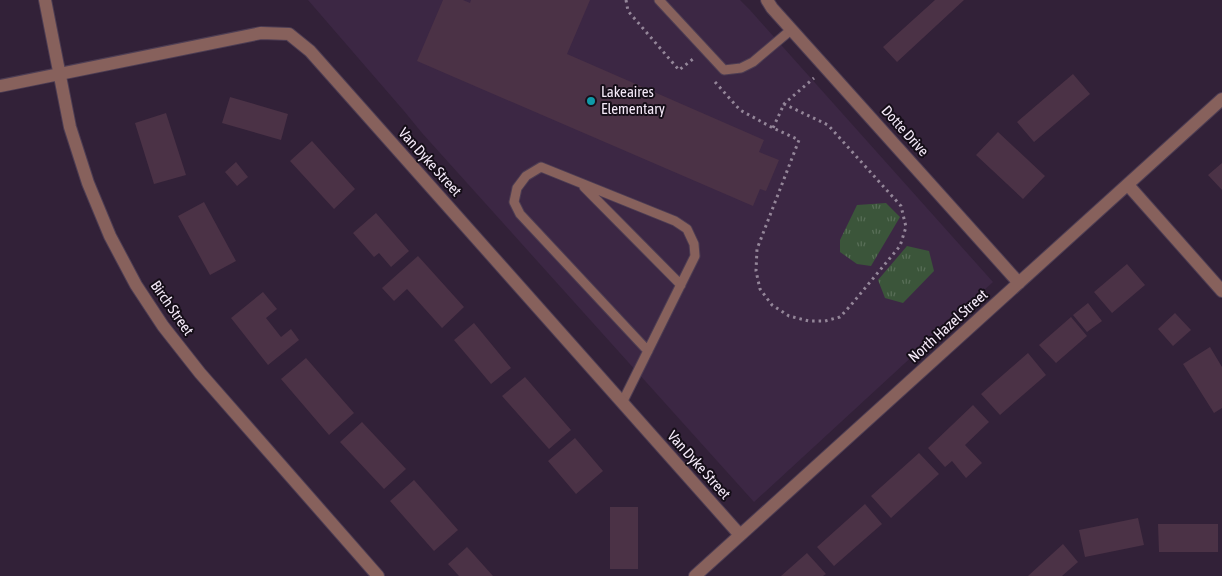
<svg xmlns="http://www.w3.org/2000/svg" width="1222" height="576" font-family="'Asap Condensed',sans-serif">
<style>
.built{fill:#3c2744}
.grass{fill:url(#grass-tufts)}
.building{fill:#4b3246}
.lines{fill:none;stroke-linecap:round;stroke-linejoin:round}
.lane-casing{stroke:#4d3d53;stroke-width:11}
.street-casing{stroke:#4d3d53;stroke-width:14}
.path{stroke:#948699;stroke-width:3;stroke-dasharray:2.5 4;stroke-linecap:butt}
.lane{stroke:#87615c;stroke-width:9}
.street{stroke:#87615c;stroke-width:12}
.culture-dot{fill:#0f9aa8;stroke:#150e18;stroke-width:2}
.labels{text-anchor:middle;stroke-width:4;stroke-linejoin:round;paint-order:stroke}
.poi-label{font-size:15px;fill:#f5eaf9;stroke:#150e18;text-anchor:start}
.street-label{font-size:15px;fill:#f5eaf9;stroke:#150e18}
</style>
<defs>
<pattern id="grass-tufts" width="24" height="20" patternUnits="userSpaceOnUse" patternTransform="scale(1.25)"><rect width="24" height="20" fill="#3b553a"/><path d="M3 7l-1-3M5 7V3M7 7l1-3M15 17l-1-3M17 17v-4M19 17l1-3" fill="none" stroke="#586e57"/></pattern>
</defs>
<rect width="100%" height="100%" fill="#322138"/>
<path class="built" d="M 308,0 L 740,0 L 750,10 L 993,282 L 754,502 L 422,133 L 404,111 Z"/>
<path class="grass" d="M 886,203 L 900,217 L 871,266 L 857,264 L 840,252 L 840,240 L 857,205 Z
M 907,246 L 929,251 L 934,271 L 903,303 L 885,298 L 878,280 Z"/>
<path class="building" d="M 443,0 L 463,0 L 470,3 L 471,0 L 590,0 L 567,54 L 764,140 L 759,152 L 779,160 L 766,191 L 760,189 L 753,206 L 417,61 Z
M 935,0 L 964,0 L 897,62 L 883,47 Z
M 1073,74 L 1090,94 L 1034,142 L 1017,122 Z
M 230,97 L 288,114 L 281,140 L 222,123 Z
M 166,113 L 186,175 L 154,184 L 135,123 Z
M 998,132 L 1045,176 L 1023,199 L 976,155 Z
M 312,141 L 355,189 L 334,209 L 290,161 Z
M 236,162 L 248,177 L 237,186 L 225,172 Z
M 1222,163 L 1222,190 L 1208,175 Z
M 204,202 L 236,261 L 210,275 L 178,216 Z
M 376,213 L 409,251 L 391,267 L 379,253 L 374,257 L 353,233 Z
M 418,256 L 464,307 L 442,328 L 407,289 L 394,301 L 382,288 Z
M 1127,264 L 1145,285 L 1112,313 L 1094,292 Z
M 263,292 L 277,309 L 266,318 L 281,337 L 291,329 L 299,340 L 268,365 L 231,318 Z
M 1088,303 L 1102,321 L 1087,332 L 1073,315 Z
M 1175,313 L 1191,330 L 1173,346 L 1158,329 Z
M 1071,317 L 1087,336 L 1056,363 L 1039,345 Z
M 474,323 L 511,368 L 491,384 L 454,340 Z
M 1210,347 L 1222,367 L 1222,408 L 1214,413 L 1183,364 Z
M 1028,353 L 1046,375 L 1000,415 L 981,394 Z
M 306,358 L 354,413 L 329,435 L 281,379 Z
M 525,377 L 571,430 L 549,449 L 502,396 Z
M 973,405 L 989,422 L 965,445 L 982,463 L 966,478 L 952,461 L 945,467 L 928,448 Z
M 362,422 L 406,469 L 384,489 L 340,442 Z
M 575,438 L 603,471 L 576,494 L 548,461 Z
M 919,453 L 939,474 L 891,518 L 871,496 Z
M 414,480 L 458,530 L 434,551 L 390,501 Z
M 865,504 L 882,524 L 834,566 L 817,547 Z
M 610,507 L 638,507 L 638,569 L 610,569 Z
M 1138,518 L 1144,545 L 1085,557 L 1079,530 Z
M 1158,524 L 1218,524 L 1218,552 L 1159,552 Z
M 1063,544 L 1078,562 L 1062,576 L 1028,576 Z
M 467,547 L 493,576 L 459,576 L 448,564 Z
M 807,553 L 826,574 L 823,576 L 781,576 Z"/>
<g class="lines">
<defs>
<path id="lane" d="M 659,0 L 724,70 L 741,68 L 753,62 L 792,29
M 584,187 L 681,285
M 622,403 L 695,256 L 694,244 L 687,229 L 675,221 L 541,167 L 526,176 L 517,188 L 514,202 L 520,214 L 648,351"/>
<path id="street" d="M 45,0 L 70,127 L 88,183 L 110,236 L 136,285 L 163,326 L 200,373 L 378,576
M 767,0 L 772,8 L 1019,283
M 0,86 L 261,33 L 289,34 L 310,51 L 740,535
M 1128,185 L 1222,291
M 695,576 L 1222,99"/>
</defs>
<use href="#lane" class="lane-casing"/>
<use href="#street" class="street-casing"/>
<path class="path" d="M 626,0 L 628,11 L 679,70 L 693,59
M 715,82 L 740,110 L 773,128 L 799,140 L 757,249 L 756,271 L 760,289 L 772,305 L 789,316 L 809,321 L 825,321 L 840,317 L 851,305 L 900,246 L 906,227 L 901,206 L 828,125 L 784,104 L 773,128
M 784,105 L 785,103 L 814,78"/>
<use href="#lane" class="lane"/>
<use href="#street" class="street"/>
</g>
<circle class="culture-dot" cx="591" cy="101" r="5"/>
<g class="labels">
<g class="poi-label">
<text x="601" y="97">Lakeaires<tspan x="601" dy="17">Elementary</tspan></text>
</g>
<g class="street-label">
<text transform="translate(905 131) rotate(48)" y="5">Dotte Drive</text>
<text transform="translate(430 162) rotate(48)" y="5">Van Dyke Street</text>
<text transform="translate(172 308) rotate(55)" y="5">Birch Street</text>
<text transform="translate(948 326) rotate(-42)" y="5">North Hazel Street</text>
<text transform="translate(699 465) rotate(48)" y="5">Van Dyke Street</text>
</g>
</g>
</svg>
